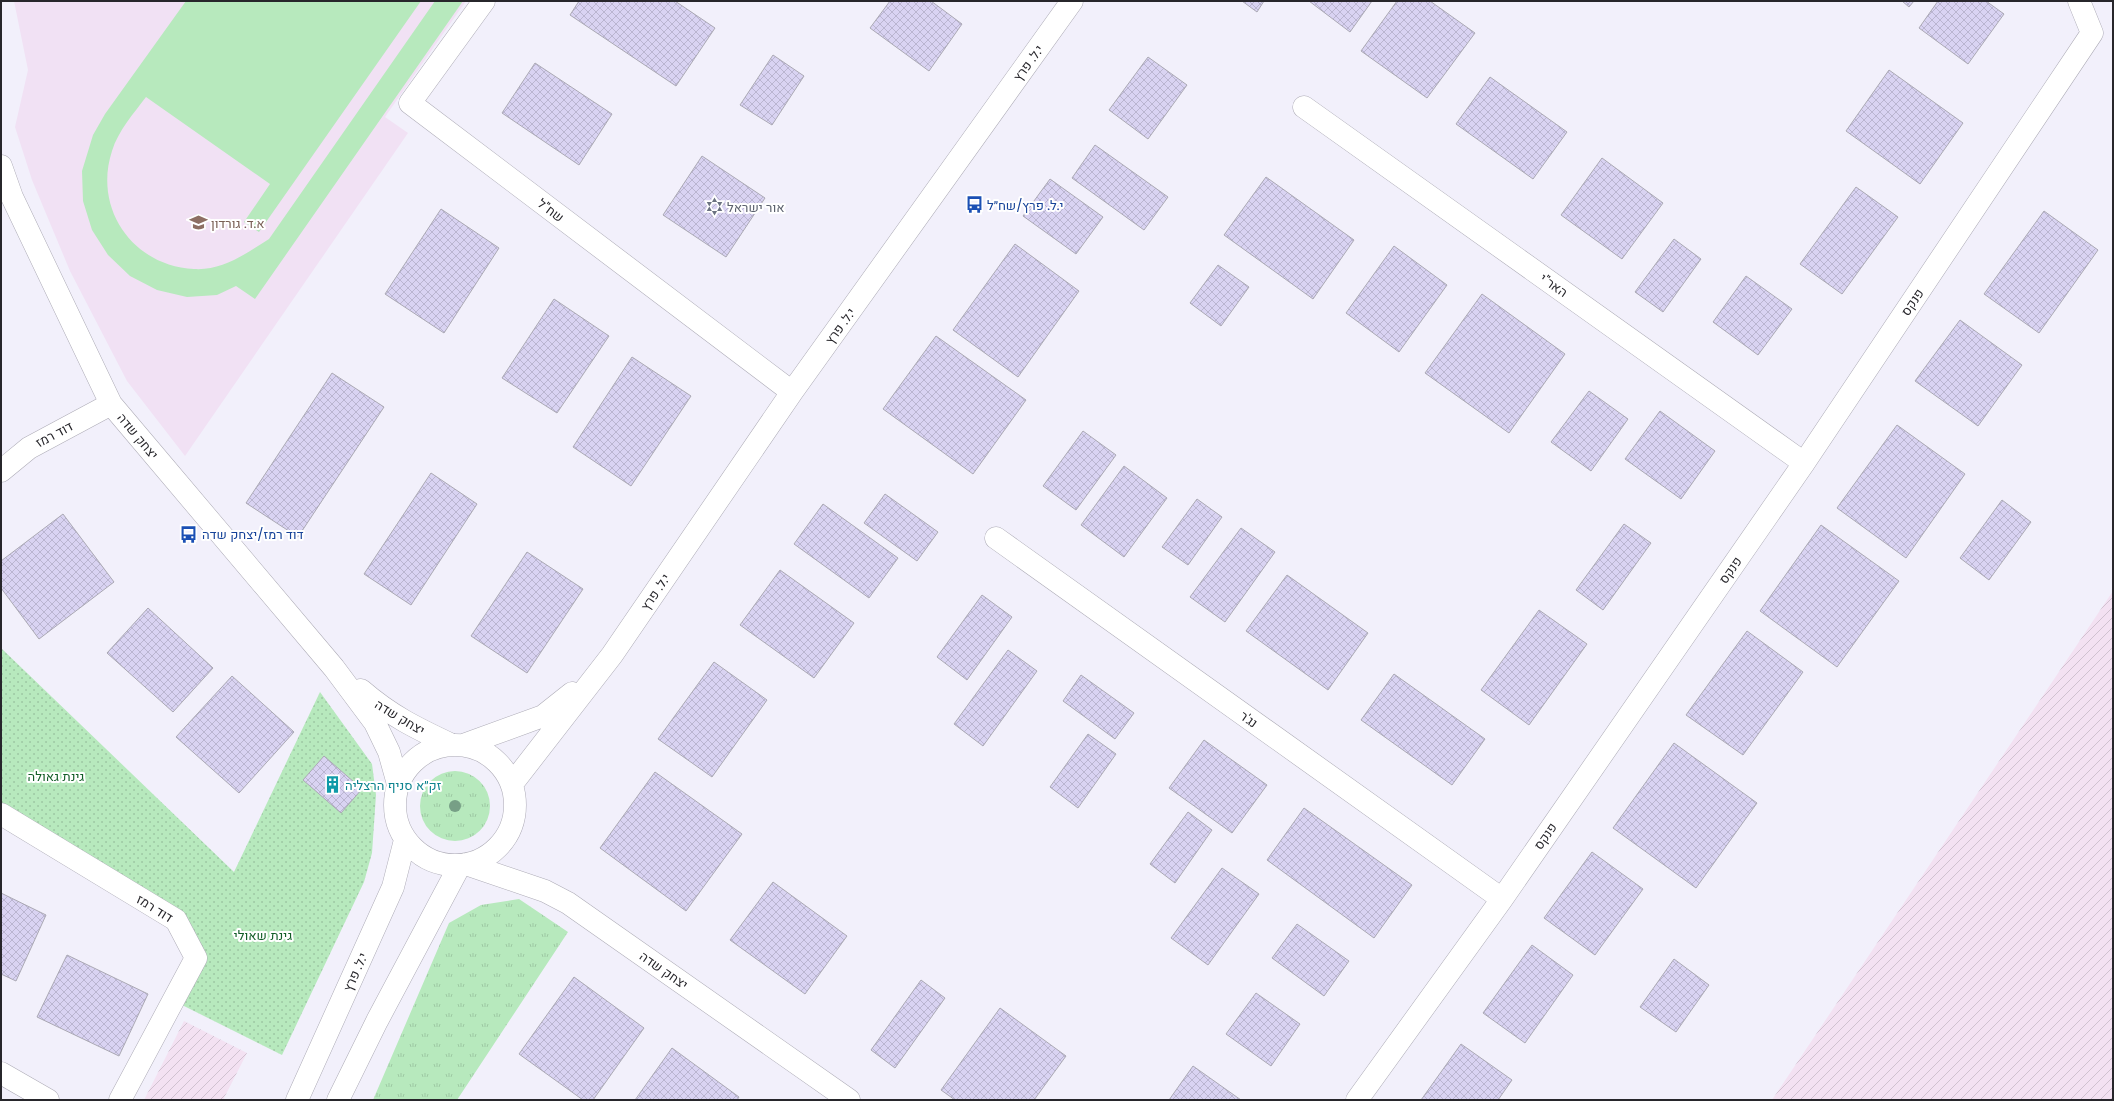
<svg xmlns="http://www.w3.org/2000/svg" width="2114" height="1101" font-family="Poppins,Heebo,sans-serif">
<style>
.industrial{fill:url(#industrial-furrows)}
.education{fill:#f1e1f4}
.grass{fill:url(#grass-tufts)}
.park{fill:url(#park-dots)}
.pitch{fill:#b7e9bd}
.building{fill:url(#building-cross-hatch);stroke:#aba9b4}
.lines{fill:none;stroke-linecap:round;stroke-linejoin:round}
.minor-casing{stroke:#adabb6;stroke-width:23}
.minor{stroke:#fff;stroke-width:22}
.tree{fill:#779f86}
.labels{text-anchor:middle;stroke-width:4;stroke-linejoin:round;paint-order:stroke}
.street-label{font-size:13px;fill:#27262b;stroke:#fff}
.transit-label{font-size:13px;fill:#164399;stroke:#fff;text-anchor:start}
.worship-label{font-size:13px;fill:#5b616d;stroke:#fff;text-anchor:start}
.education-label{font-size:13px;fill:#785e54;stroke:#fff;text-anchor:start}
.park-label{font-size:13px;fill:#125d27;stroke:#fff}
.culture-label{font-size:13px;fill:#0d838f;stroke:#fff;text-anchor:start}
</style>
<defs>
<pattern id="industrial-furrows" width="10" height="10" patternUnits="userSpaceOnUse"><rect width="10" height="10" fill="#f3e1f2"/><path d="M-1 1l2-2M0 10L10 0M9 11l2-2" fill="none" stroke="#d0c1d0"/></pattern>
<pattern id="grass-tufts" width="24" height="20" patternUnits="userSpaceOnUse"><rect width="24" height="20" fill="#b7e9bd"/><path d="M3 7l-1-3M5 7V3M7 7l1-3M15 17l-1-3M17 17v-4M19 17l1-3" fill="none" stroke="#9dc8a3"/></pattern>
<pattern id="park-dots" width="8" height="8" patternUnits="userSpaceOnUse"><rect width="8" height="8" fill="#b7e9bd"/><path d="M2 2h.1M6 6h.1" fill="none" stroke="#9dc8a3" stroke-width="1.8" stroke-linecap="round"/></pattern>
<pattern id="building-cross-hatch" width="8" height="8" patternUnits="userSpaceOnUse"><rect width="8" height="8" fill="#d9d3f2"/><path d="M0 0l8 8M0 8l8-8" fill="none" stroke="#bab5d0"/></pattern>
</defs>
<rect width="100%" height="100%" fill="#f2f0fb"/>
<path class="industrial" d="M 2113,591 L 2113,1100 L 1772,1100 Z
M 184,1021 L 247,1053 L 223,1100 L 144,1100 Z"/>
<path class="education" d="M 14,1 L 466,1 L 385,117 L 408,133 L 185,456 L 127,381 L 70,271 L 32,180 L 15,127 L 28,70 Z"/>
<path class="grass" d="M420 806a35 35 0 1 1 70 0a35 35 0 1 1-70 0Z
M 519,899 L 568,932 L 457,1100 L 373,1100 L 449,923 L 481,905 Z"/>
<path class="park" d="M 1,648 L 234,872 L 320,692 L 372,764 L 376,795 L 372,853 L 364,882 L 282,1055 L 176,1002 L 198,957 L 178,917 L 1,806 Z"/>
<path class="pitch" d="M 186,1 L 421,1 L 259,232 L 244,222 L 270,184 L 146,97 C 134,113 118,131 112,151 C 93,209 133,266 194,269 C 222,271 247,253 269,239 L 435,1 L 463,1 L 255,299 L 236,286 L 217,295 L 187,297 L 157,290 L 130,276 L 108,255 L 92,230 L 83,201 L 82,171 L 93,135 L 105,114 Z"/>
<path class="building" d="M 579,1 L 675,1 L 715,28 L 676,86 L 570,15 Z
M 890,1 L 931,1 L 962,24 L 929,71 L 870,28 Z
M 1242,1 L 1264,1 L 1257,12 Z
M 1309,1 L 1372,1 L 1350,32 Z
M 1397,1 L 1430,1 L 1475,33 L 1427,98 L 1361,51 Z
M 1902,1 L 1914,1 L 1909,7 Z
M 1938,1 L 1986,1 L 2004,14 L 1968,64 L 1919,28 Z
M 773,55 L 804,76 L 772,125 L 740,105 Z
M 1148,57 L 1187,85 L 1148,139 L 1109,110 Z
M 535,63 L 612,114 L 579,165 L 502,113 Z
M 1889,70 L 1963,123 L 1920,184 L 1846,131 Z
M 1490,77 L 1567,132 L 1533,179 L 1456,124 Z
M 1095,145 L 1168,197 L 1144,230 L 1072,178 Z
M 702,156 L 765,198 L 726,257 L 663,215 Z
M 1602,158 L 1663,203 L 1622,259 L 1561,215 Z
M 1266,177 L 1354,240 L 1313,299 L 1224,235 Z
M 1050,179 L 1103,217 L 1076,254 L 1023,216 Z
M 1856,187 L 1898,217 L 1842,294 L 1800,264 Z
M 441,209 L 499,248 L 444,333 L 385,294 Z
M 2044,211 L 2098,250 L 2039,333 L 1984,294 Z
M 1674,239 L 1701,259 L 1663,312 L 1635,292 Z
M 1015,244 L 1079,291 L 1018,377 L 953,330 Z
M 1394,246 L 1447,285 L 1399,352 L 1346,313 Z
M 1218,265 L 1249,287 L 1221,326 L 1190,303 Z
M 1746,276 L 1792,309 L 1758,355 L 1713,322 Z
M 1482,294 L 1565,354 L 1509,433 L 1425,373 Z
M 554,299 L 609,336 L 557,413 L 502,378 Z
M 1960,320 L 2022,365 L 1978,426 L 1915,381 Z
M 936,336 L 1026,400 L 973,474 L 883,409 Z
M 632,357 L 691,396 L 631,486 L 573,447 Z
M 332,373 L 384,407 L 298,537 L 246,503 Z
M 1589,391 L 1628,419 L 1591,471 L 1551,442 Z
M 1660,411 L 1715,451 L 1681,499 L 1625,459 Z
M 1897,425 L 1965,474 L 1906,558 L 1837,508 Z
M 1083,431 L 1116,455 L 1076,510 L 1043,486 Z
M 1124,466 L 1167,498 L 1124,557 L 1081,525 Z
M 431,473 L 477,504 L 411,605 L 364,574 Z
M 885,494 L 938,532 L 917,561 L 864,523 Z
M 1197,499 L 1222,517 L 1188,565 L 1162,547 Z
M 2002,500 L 2031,522 L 1989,580 L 1960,558 Z
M 823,504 L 898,558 L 869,598 L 794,544 Z
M 63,514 L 114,582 L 39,639 L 1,588 L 1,561 Z
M 1624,524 L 1651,543 L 1603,610 L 1576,590 Z
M 1821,525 L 1899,581 L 1837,667 L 1760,611 Z
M 1241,528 L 1275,552 L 1225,622 L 1190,597 Z
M 527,552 L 583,589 L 527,673 L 471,636 Z
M 780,570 L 854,623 L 814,678 L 740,625 Z
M 1287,575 L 1368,633 L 1328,690 L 1246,631 Z
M 982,595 L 1012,617 L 967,680 L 937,657 Z
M 148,608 L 213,668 L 173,712 L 107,653 Z
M 1539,610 L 1587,644 L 1529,725 L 1481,690 Z
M 1747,631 L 1803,672 L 1743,755 L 1686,715 Z
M 1008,650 L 1037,671 L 983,746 L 954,724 Z
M 714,662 L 767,700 L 712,777 L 658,739 Z
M 1394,674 L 1485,739 L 1452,785 L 1361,720 Z
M 1081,675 L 1134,713 L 1115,739 L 1063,701 Z
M 232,676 L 294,732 L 239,793 L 176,737 Z
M 1088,734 L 1116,754 L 1078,808 L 1050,787 Z
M 1204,740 L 1267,785 L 1232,833 L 1169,788 Z
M 1674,743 L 1757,803 L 1696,888 L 1613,828 Z
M 324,756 L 362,789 L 341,813 L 303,780 Z
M 655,772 L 742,834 L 686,911 L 600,848 Z
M 1304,808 L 1412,885 L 1374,938 L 1267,860 Z
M 1188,812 L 1212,830 L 1175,883 L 1150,864 Z
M 1592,852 L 1643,889 L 1595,955 L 1544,918 Z
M 1222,868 L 1259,894 L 1208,965 L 1171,938 Z
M 773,882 L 847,936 L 805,994 L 730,940 Z
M 1,893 L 46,915 L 16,981 L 1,974 Z
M 1297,924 L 1349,961 L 1324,996 L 1272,958 Z
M 1532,945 L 1573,975 L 1525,1043 L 1483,1013 Z
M 67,955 L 148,994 L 119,1056 L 37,1017 Z
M 1674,959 L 1709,985 L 1676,1032 L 1640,1007 Z
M 574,977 L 644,1028 L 593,1100 L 583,1100 L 519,1054 Z
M 921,980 L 945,998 L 895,1068 L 871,1050 Z
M 1256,993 L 1300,1024 L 1271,1066 L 1226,1034 Z
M 1000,1008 L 1066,1056 L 1034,1100 L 955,1100 L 941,1090 Z
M 1461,1044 L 1512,1080 L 1498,1100 L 1421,1100 Z
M 672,1048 L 739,1097 L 737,1100 L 635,1100 Z
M 1193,1066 L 1241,1100 L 1169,1100 Z"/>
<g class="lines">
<defs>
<path id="minor" d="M 484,1 L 410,103 L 792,392
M 1304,107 L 1804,463
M 1,166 L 12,197 L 111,404 L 334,668 L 375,723 L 389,752 L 398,784
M 1,471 L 29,448 L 111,404
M 996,538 L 1502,899
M 361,690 C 391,716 416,728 452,745
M395 805a60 60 0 1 1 120 0a60 60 0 1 1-120 0Z
M 463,745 L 543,716 L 572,693
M 512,784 L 612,655 L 792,392 L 1072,1
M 1,814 L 176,920 L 196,958 L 120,1100
M 466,864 L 545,891 L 568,903 L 849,1100
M 1,1073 L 48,1100
M 297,1100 L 393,887 L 405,840
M 338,1100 L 377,1021 L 460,865
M 1357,1100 L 1502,899 L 1804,463 L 2092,33 L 2079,1"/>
</defs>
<use href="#minor" class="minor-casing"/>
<use href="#minor" class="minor"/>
</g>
<circle class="tree" cx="455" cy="806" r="6"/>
<defs>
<symbol id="bus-bare" viewBox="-9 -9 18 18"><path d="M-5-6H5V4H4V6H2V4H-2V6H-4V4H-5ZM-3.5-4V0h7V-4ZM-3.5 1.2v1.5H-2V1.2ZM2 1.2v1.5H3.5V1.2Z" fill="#1a4fb4" stroke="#fff" stroke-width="2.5" paint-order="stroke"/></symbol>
<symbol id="synagogue-bare" viewBox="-9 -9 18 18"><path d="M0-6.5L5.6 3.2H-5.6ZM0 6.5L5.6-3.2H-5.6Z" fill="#6b7280" stroke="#fff" stroke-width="2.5" paint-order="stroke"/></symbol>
<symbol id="school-bare" viewBox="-9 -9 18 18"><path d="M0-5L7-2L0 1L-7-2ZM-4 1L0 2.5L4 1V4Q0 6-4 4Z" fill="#8d6e63" stroke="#fff" stroke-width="2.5" paint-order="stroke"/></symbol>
<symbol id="building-bare" viewBox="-9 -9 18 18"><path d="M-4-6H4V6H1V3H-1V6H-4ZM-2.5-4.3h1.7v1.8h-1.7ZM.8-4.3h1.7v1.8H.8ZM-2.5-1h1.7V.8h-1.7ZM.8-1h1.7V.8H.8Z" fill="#0f9aa8" stroke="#fff" stroke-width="2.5" paint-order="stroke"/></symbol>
</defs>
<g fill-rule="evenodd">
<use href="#bus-bare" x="962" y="192" width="25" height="25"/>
<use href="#synagogue-bare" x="702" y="194" width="25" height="25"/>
<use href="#school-bare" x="186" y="210" width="25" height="25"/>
<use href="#bus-bare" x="176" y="522" width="25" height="25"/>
<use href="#building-bare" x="320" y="772" width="25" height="25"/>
</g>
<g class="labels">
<g class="street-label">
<text transform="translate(1028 63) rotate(-54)" y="5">י.ל. פרץ</text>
<text transform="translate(551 210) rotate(37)" y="5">שח"ל</text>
<text transform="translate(1554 285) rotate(35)" y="5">האר"י</text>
<text transform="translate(1912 302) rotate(-56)" y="5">פנקס</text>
<text transform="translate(840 326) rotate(-54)" y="5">י.ל. פרץ</text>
<text transform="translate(54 434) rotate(-28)" y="5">דוד רמז</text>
<text transform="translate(138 436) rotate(50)" y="5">יצחק שדה</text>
<text transform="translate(1730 570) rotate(-55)" y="5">פנקס</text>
<text transform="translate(655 592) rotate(-56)" y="5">י.ל. פרץ</text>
<text transform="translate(400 717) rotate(31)" y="5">יצחק שדה</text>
<text transform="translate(1249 719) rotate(36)" y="5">נג'ר</text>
<text transform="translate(1545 836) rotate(-55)" y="5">פנקס</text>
<text transform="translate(155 908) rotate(32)" y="5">דוד רמז</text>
<text transform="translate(664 970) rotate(35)" y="5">יצחק שדה</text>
<text transform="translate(355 972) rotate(-66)" y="5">י.ל. פרץ</text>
</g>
<g class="transit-label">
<text x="987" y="210">י.ל. פרץ/שח״ל</text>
<text x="202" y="539">דוד רמז/יצחק שדה</text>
</g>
<g class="worship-label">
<text x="727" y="212">אור ישראל</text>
</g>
<g class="education-label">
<text x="211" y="228">א.ד. גורדון</text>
</g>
<g class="park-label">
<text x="56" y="781">גינת גאולה</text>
<text x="263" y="940">גינת שאולי</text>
</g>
<g class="culture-label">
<text x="345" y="790">זק״א סניף הרצליה</text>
</g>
</g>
<rect width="2114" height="1101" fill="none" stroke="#27262b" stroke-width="4"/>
</svg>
